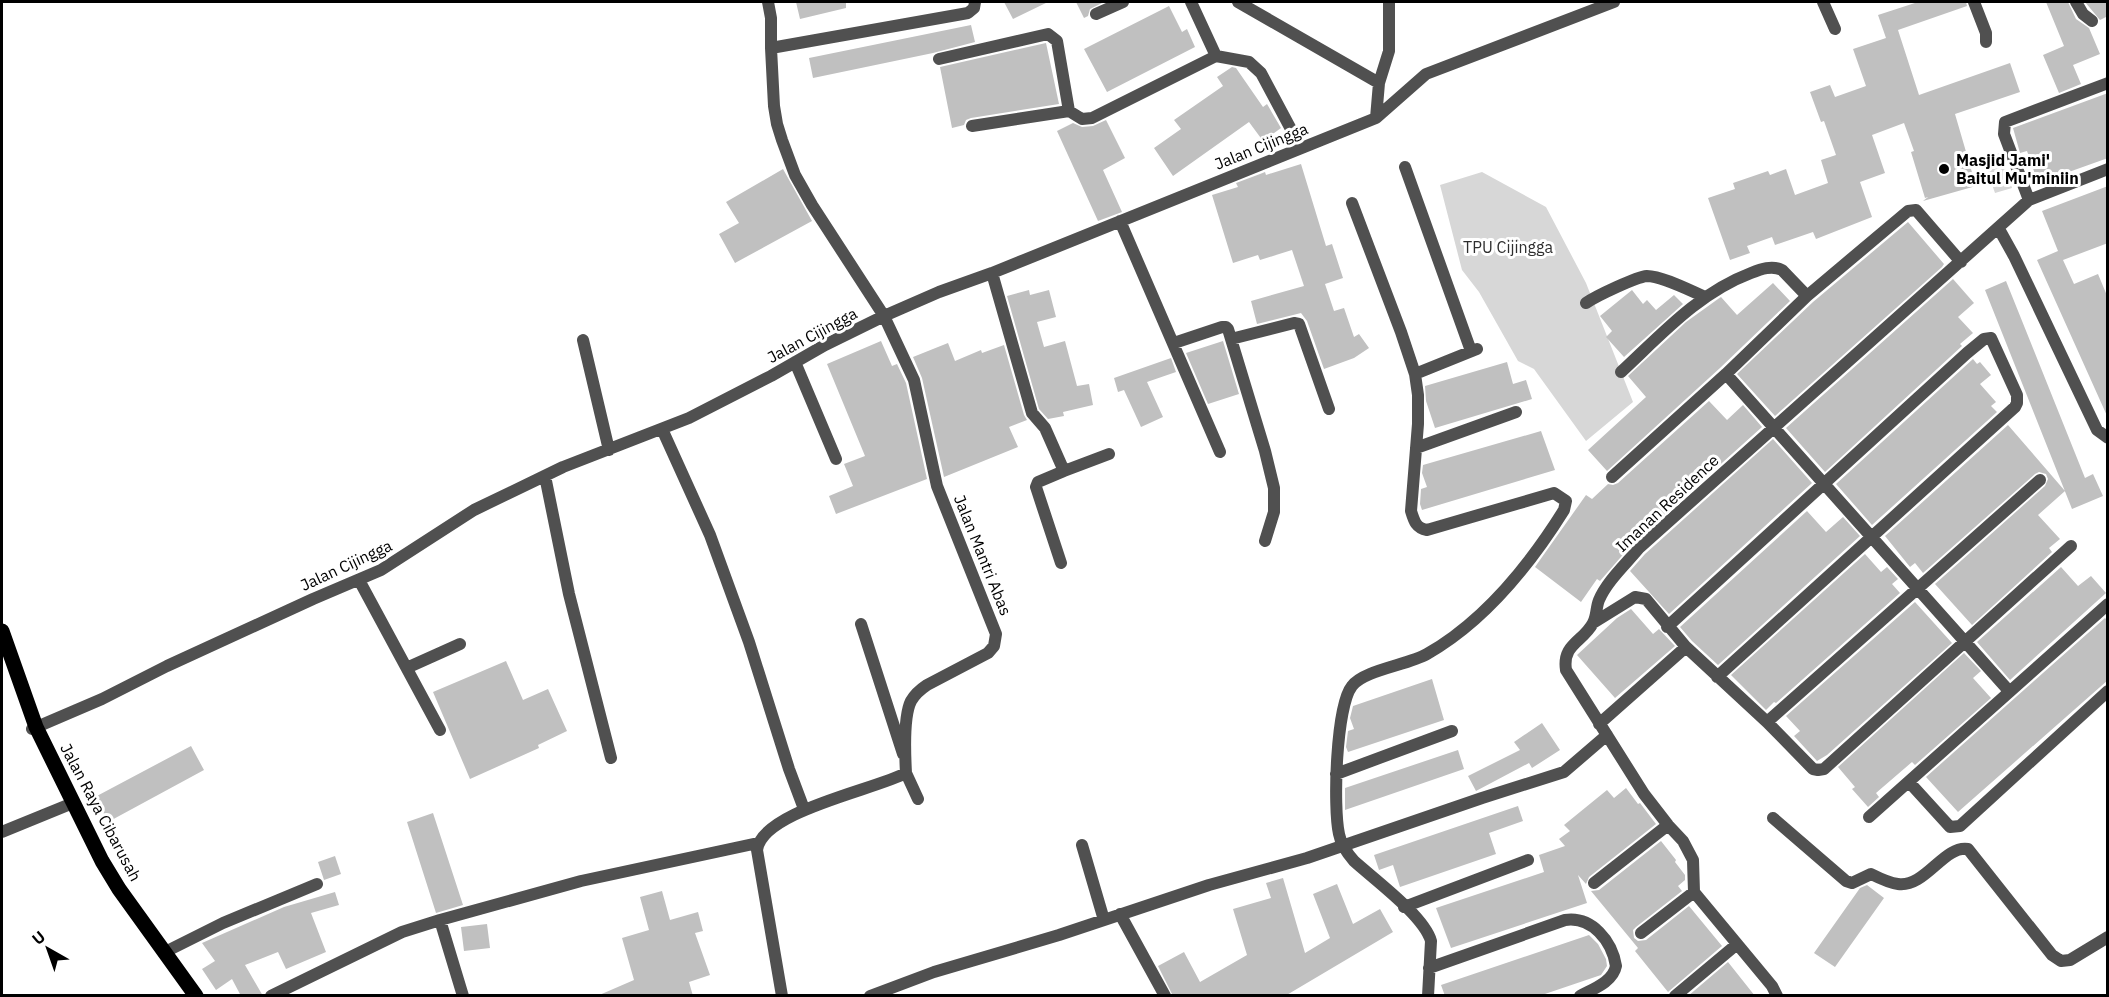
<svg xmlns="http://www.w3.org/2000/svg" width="2109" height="997" font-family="'IBM Plex Sans',sans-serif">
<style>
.green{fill:#d7d7d7}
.building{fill:#c0c0c0}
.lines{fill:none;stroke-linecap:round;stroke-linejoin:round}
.minor{stroke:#505050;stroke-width:12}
.primary{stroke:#000;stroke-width:15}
.poi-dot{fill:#000;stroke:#fff;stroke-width:2}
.labels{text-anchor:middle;stroke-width:6;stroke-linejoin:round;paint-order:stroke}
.street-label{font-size:16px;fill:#000;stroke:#fff}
.poi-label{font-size:16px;font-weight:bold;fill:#000;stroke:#fff;text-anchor:start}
.park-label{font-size:16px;fill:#2e2e2e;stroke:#fff}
</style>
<rect width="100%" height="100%" fill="#fff"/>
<path class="green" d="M 2000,153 L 2012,188 L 1995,193 L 1983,159 Z
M 1482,172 L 1546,207 L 1586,283 L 1633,402 L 1586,441 L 1534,369 L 1518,361 L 1479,292 L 1462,270 L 1440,185 Z"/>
<path class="building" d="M 796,2 L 846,2 L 846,8 L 800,19 Z
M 1004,2 L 1048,2 L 1013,19 Z
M 1076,2 L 1104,2 L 1090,9 L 1088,16 L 1084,18 Z
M 1918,2 L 1966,2 L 1967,6 L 1898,30 L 1919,95 L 2010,63 L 2020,92 L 1955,114 L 1976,186 L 1923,201 L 1928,197 L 1925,198 L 1911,152 L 1914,151 L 1904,123 L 1872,135 L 1885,173 L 1860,182 L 1872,217 L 1816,239 L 1813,232 L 1775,245 L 1772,237 L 1747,246 L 1750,253 L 1730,260 L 1708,198 L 1735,189 L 1733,183 L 1768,171 L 1770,175 L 1786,169 L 1795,195 L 1828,183 L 1821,160 L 1836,155 L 1824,121 L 1821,122 L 1810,92 L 1830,85 L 1835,97 L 1866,86 L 1853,49 L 1886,38 L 1878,15 Z
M 2046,2 L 2068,2 L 2076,19 L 2089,28 L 2100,54 L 2073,65 L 2081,84 L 2059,93 L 2043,55 L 2064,46 Z
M 2085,2 L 2108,2 L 2108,16 L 2100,20 Z
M 1169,6 L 1182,32 L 1187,29 L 1195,47 L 1107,92 L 1084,49 Z
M 971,25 L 975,42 L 933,53 L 813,78 L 809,58 Z
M 1046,43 L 1059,104 L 971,118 L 966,120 L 964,125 L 952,128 L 940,67 Z
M 1232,67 L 1236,68 L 1263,107 L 1267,104 L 1281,128 L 1263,141 L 1249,122 L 1173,176 L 1154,148 L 1181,129 L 1174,120 L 1223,86 L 1217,77 Z
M 2108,93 L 2108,158 L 2038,183 L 2027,151 L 2020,153 L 2013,128 Z
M 1106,120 L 1125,158 L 1103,170 L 1122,212 L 1098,221 L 1057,131 L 1073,123 L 1082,127 L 1093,126 Z
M 1301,164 L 1326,246 L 1332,244 L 1343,278 L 1325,284 L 1334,311 L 1344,308 L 1354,337 L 1359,334 L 1369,348 L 1354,358 L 1324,369 L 1307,321 L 1301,313 L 1257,324 L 1251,301 L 1304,286 L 1292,250 L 1260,260 L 1258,255 L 1233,263 L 1212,195 L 1238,187 L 1236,183 L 1260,174 L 1265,172 L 1266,175 Z
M 783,169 L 812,221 L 735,263 L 719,234 L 739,223 L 726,202 Z
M 2108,186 L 2108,243 L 2063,260 L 2074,284 L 2098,274 L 2108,298 L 2108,418 L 2037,260 L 2058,251 L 2042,211 Z
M 1908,222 L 1944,264 L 1942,267 L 1775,416 L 1737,374 L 1813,302 Z
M 1953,279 L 1974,303 L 1958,317 L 1973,333 L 1960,344 L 1962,346 L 1825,472 L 1786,428 Z
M 2006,281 L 2085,478 L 2093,474 L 2103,496 L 2072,509 L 1985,290 Z
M 1773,283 L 1790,301 L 1720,368 L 1607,471 L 1588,450 L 1646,397 L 1628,376 L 1686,322 L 1718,299 L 1721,297 L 1737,315 Z
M 1029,290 L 1030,295 L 1049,290 L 1056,317 L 1037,322 L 1044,347 L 1065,341 L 1077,386 L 1089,384 L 1093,405 L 1063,412 L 1064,416 L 1048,419 L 1039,409 L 1007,296 Z
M 1632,290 L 1643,304 L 1647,300 L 1656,310 L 1674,295 L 1683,304 L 1624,357 L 1606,337 L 1612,331 L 1600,316 Z
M 881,341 L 892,366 L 897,364 L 906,383 L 927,479 L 836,514 L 829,496 L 853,486 L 844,464 L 865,456 L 827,364 Z
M 1223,341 L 1239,394 L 1208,404 L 1186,353 Z
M 948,343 L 955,361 L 981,350 L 982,353 L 1004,345 L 1024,415 L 1027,420 L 1009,427 L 1018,447 L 944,477 L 922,378 L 913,357 Z
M 1171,358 L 1176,372 L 1147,382 L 1163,417 L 1141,427 L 1124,390 L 1118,392 L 1114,378 Z
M 1973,359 L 1977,364 L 1980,362 L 1991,375 L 1980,384 L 1996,402 L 1991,406 L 1997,412 L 1872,525 L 1836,484 Z
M 1507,362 L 1513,384 L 1526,380 L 1532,399 L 1435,428 L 1426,401 L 1425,386 Z
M 1709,401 L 1727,420 L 1743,405 L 1762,427 L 1634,542 L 1600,581 L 1597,579 L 1581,602 L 1535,567 L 1586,495 L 1592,499 L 1608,484 L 1613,485 L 1618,483 Z
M 2008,425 L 2065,491 L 2038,515 L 2060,539 L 2049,548 L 2052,552 L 1972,625 L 1935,584 L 2045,486 L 2048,479 L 2046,474 L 2039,472 L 2035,474 L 1923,573 L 1915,563 L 1910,567 L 1885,536 Z
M 1541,431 L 1555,470 L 1422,510 L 1420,504 L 1421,489 L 1427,487 L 1422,473 L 1423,465 Z
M 1773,439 L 1812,483 L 1669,614 L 1630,571 L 1645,554 Z
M 1807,511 L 1826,532 L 1843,517 L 1860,536 L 1718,665 L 1692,641 L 1680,627 Z
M 1865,554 L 1881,572 L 1887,567 L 1898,579 L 1892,584 L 1900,593 L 1776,703 L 1774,702 L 1766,710 L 1731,675 Z
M 2061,567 L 2078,586 L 2091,576 L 2106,593 L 2010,680 L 1977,642 Z
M 1915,602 L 1952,643 L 1827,755 L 1817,761 L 1794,736 L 1800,731 L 1786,716 Z
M 1631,609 L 1653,634 L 1659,629 L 1675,646 L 1615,698 L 1577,655 L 1617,618 Z
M 2105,618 L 2108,621 L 2108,680 L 1958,812 L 1926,777 Z
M 1964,653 L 1981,671 L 1973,678 L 1991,698 L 1915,765 L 1912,762 L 1876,793 L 1879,797 L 1868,807 L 1852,789 L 1855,787 L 1838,767 Z
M 506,661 L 523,700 L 548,689 L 567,731 L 538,745 L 539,748 L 470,779 L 433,692 Z
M 1432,679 L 1444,720 L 1348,752 L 1346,747 L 1348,731 L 1354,729 L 1350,718 L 1353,706 Z
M 1542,723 L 1560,750 L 1532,768 L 1529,763 L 1476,791 L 1468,776 L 1520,750 L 1514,742 Z
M 191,746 L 204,770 L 108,822 L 95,797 Z
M 1458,750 L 1464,769 L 1345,810 L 1345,788 Z
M 1626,788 L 1638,804 L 1640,803 L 1656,824 L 1589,877 L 1586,884 L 1578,875 L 1587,903 L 1451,948 L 1436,908 L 1544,872 L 1539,855 L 1565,846 L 1559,839 L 1570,831 L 1564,825 L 1607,790 L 1614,798 Z
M 1518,806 L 1523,821 L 1489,833 L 1496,854 L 1400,887 L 1393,865 L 1379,870 L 1374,855 Z
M 433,813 L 463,905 L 436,913 L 407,822 Z
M 1661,841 L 1676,860 L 1675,862 L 1685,875 L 1685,880 L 1678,886 L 1682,891 L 1636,927 L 1633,930 L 1634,938 L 1638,941 L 1646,940 L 1689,906 L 1722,946 L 1668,992 L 1635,951 L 1638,948 L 1591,891 L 1599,890 Z
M 335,856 L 341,874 L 324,880 L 318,862 Z
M 1283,878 L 1305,953 L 1330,938 L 1313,894 L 1337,884 L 1353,924 L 1380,909 L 1393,932 L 1285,996 L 1173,996 L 1158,966 L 1184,952 L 1200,982 L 1247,955 L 1233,909 L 1271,898 L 1266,883 Z
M 1867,885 L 1884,898 L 1835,967 L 1814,953 L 1860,888 Z
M 662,891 L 670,920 L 698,912 L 703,931 L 695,933 L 710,975 L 689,982 L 693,996 L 597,996 L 634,980 L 622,938 L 649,930 L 640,897 Z
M 335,892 L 339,905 L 311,913 L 326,952 L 286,969 L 278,952 L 245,965 L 263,996 L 241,996 L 232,979 L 216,990 L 202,969 L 215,961 L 202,943 L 284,907 Z
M 487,924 L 490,948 L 464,951 L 461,927 Z
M 1589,935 L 1598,944 L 1606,959 L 1607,966 L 1601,975 L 1539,996 L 1445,996 L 1441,985 Z
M 1728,962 L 1755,996 L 1688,996 Z"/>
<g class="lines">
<path class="minor" d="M 768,2 L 771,18 L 771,48 L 774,106 L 777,124 L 782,140 L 795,175 L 812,205 L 884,316 L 914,380 L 937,486 L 996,634 L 994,646 L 988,653 L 927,685 C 921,689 915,694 911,701 C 903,717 905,755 906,773 C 874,790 762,811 757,850 L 782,996
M 1191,2 L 1216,56 L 1249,62 L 1261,73 L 1301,148
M 1238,2 L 1379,83
M 1823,2 L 1835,29
M 1974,2 L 1986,33 L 1986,42
M 2076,2 L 2083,14 L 2092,21
M 1096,14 L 1123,2
M 771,48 L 968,13 L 974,8 L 975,2
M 939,59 L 1048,34 L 1057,41 L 1069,111 L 1082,119 L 1092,118 L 1216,56
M 1376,118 L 1379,83 L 1389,51 L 1389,2
M 972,126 L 1069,111
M 1405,167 L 1471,351
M 2029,200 L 2004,134 L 2005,122 L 2108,83
M 1352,203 L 1401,332 L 1415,374 L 1418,395 L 1418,424 L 1411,511 C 1414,521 1416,528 1427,530 L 1554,493 L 1566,501 L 1564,510 C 1529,566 1485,621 1427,654 C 1408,665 1364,670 1352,686 C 1336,706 1333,807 1339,834 C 1341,845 1347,853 1354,861 C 1375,880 1424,916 1431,941 L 1428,996
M 1120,221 L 1220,452
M 1999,229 L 2014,256 L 2097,430 L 2108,438
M 992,273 L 1032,413 L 1045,428 L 1064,471 L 1109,454
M 1586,303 C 1596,296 1636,277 1647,276 C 1662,276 1691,291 1705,297
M 1231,339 L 1294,323 L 1299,324 L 1329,409
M 583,340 L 609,450
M 1174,343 L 1222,327 L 1226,327 L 1228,329 L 1265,451 L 1274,488 L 1274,512 L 1265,541
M 795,362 L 836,459
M 1621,372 C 1661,335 1698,293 1751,273 C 1761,269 1772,265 1782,270 L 1807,296
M 1415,374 L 1477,349
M 1726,374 L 2009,691
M 662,429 L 710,535 L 749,642 L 789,769 L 804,809
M 1416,448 L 1516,412
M 545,476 L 569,594 L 611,758
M 1612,477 L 1726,374 L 1807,296 L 1908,211 L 1916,210 L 1961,262
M 1061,563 L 1036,487 L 1038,482 L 1064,471
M 359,580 L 440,730
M 1593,623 L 1635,597 L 1646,599 L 1686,647 L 1767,722 L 1813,769 L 1818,770 L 1824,769 L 2071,546
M 861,624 L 903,754
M 1667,627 L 1967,353 L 1984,339 L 1991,338 L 2017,395 L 2017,403 L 2015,407 L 1717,677
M 407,666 L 411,666 L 460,644
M 1767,722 L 2040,480
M 1599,724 L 1686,647
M 32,729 L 102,699 L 167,666 L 313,599 L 381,570 L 474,510 L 563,467 L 689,418 L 771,376 L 825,345 L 884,316 L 939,292 L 992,273 L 1376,118 L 1426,74 L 1614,2
M 906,773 L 918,799
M 1336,774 L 1452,731
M 1909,782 L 1950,827 L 1960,826 L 2108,691
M 1869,817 L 2108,604
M 1773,818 L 1846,881 L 1852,883 L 1871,874 C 1879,878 1889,883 1898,884 C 1925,888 1944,845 1968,849 L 2052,955 L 2061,961 L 2070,960 L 2108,937
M 2,832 L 68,805
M 1082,845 L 1104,920
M 1594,883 L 1668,825
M 1404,907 L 1528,860
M 1120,914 L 1165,996
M 440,920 L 463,996
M 1641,933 L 1694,892
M 165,952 L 223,923 L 317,884
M 1429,968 L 1565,920 C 1592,916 1612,941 1616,966 C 1613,982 1593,989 1580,996
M 271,996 L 402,932 L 440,920 L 581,881 L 758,843
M 870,996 L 934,972 L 1059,935 L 1209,885 L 1307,858 L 1482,798 L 1564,772 L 1607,735
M 1675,996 L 1736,945
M 1777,996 L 1772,986 L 1694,892 L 1693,860 L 1683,841 L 1668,825 L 1644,794 L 1566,670 C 1562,644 1583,642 1593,623 C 1597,616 1596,607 1599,600 C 1607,581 1626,564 1639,548 L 2029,200 L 2108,169"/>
<path class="primary" d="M 2,631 L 36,727 L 102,861 L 119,889 L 196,996"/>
</g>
<circle class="poi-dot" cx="1944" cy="169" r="6"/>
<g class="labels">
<g class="street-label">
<text transform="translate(1261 146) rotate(-22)" y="6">Jalan Cijingga</text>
<text transform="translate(812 335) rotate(-28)" y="6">Jalan Cijingga</text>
<text transform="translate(1667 503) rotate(-43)" y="6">Imanan Residence</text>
<text transform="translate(983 555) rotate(68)" y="6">Jalan Mantri Abas</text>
<text transform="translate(346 565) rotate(-25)" y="6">Jalan Cijingga</text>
<text transform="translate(101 812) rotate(62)" y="6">Jalan Raya Cibarusah</text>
</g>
<g class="poi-label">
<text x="1956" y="166">Masjid Jami'<tspan x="1956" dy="18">Baitul Mu'miniin</tspan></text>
</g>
<g class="park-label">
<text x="1508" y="253">TPU Cijingga</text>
</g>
</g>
<rect width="2109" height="997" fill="none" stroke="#000000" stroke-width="6"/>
<g transform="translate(48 949) rotate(320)" stroke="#ffffff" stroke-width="4.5" paint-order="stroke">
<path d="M0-4.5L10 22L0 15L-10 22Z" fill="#000000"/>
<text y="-9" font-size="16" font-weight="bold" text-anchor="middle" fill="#000000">U</text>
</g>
</svg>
